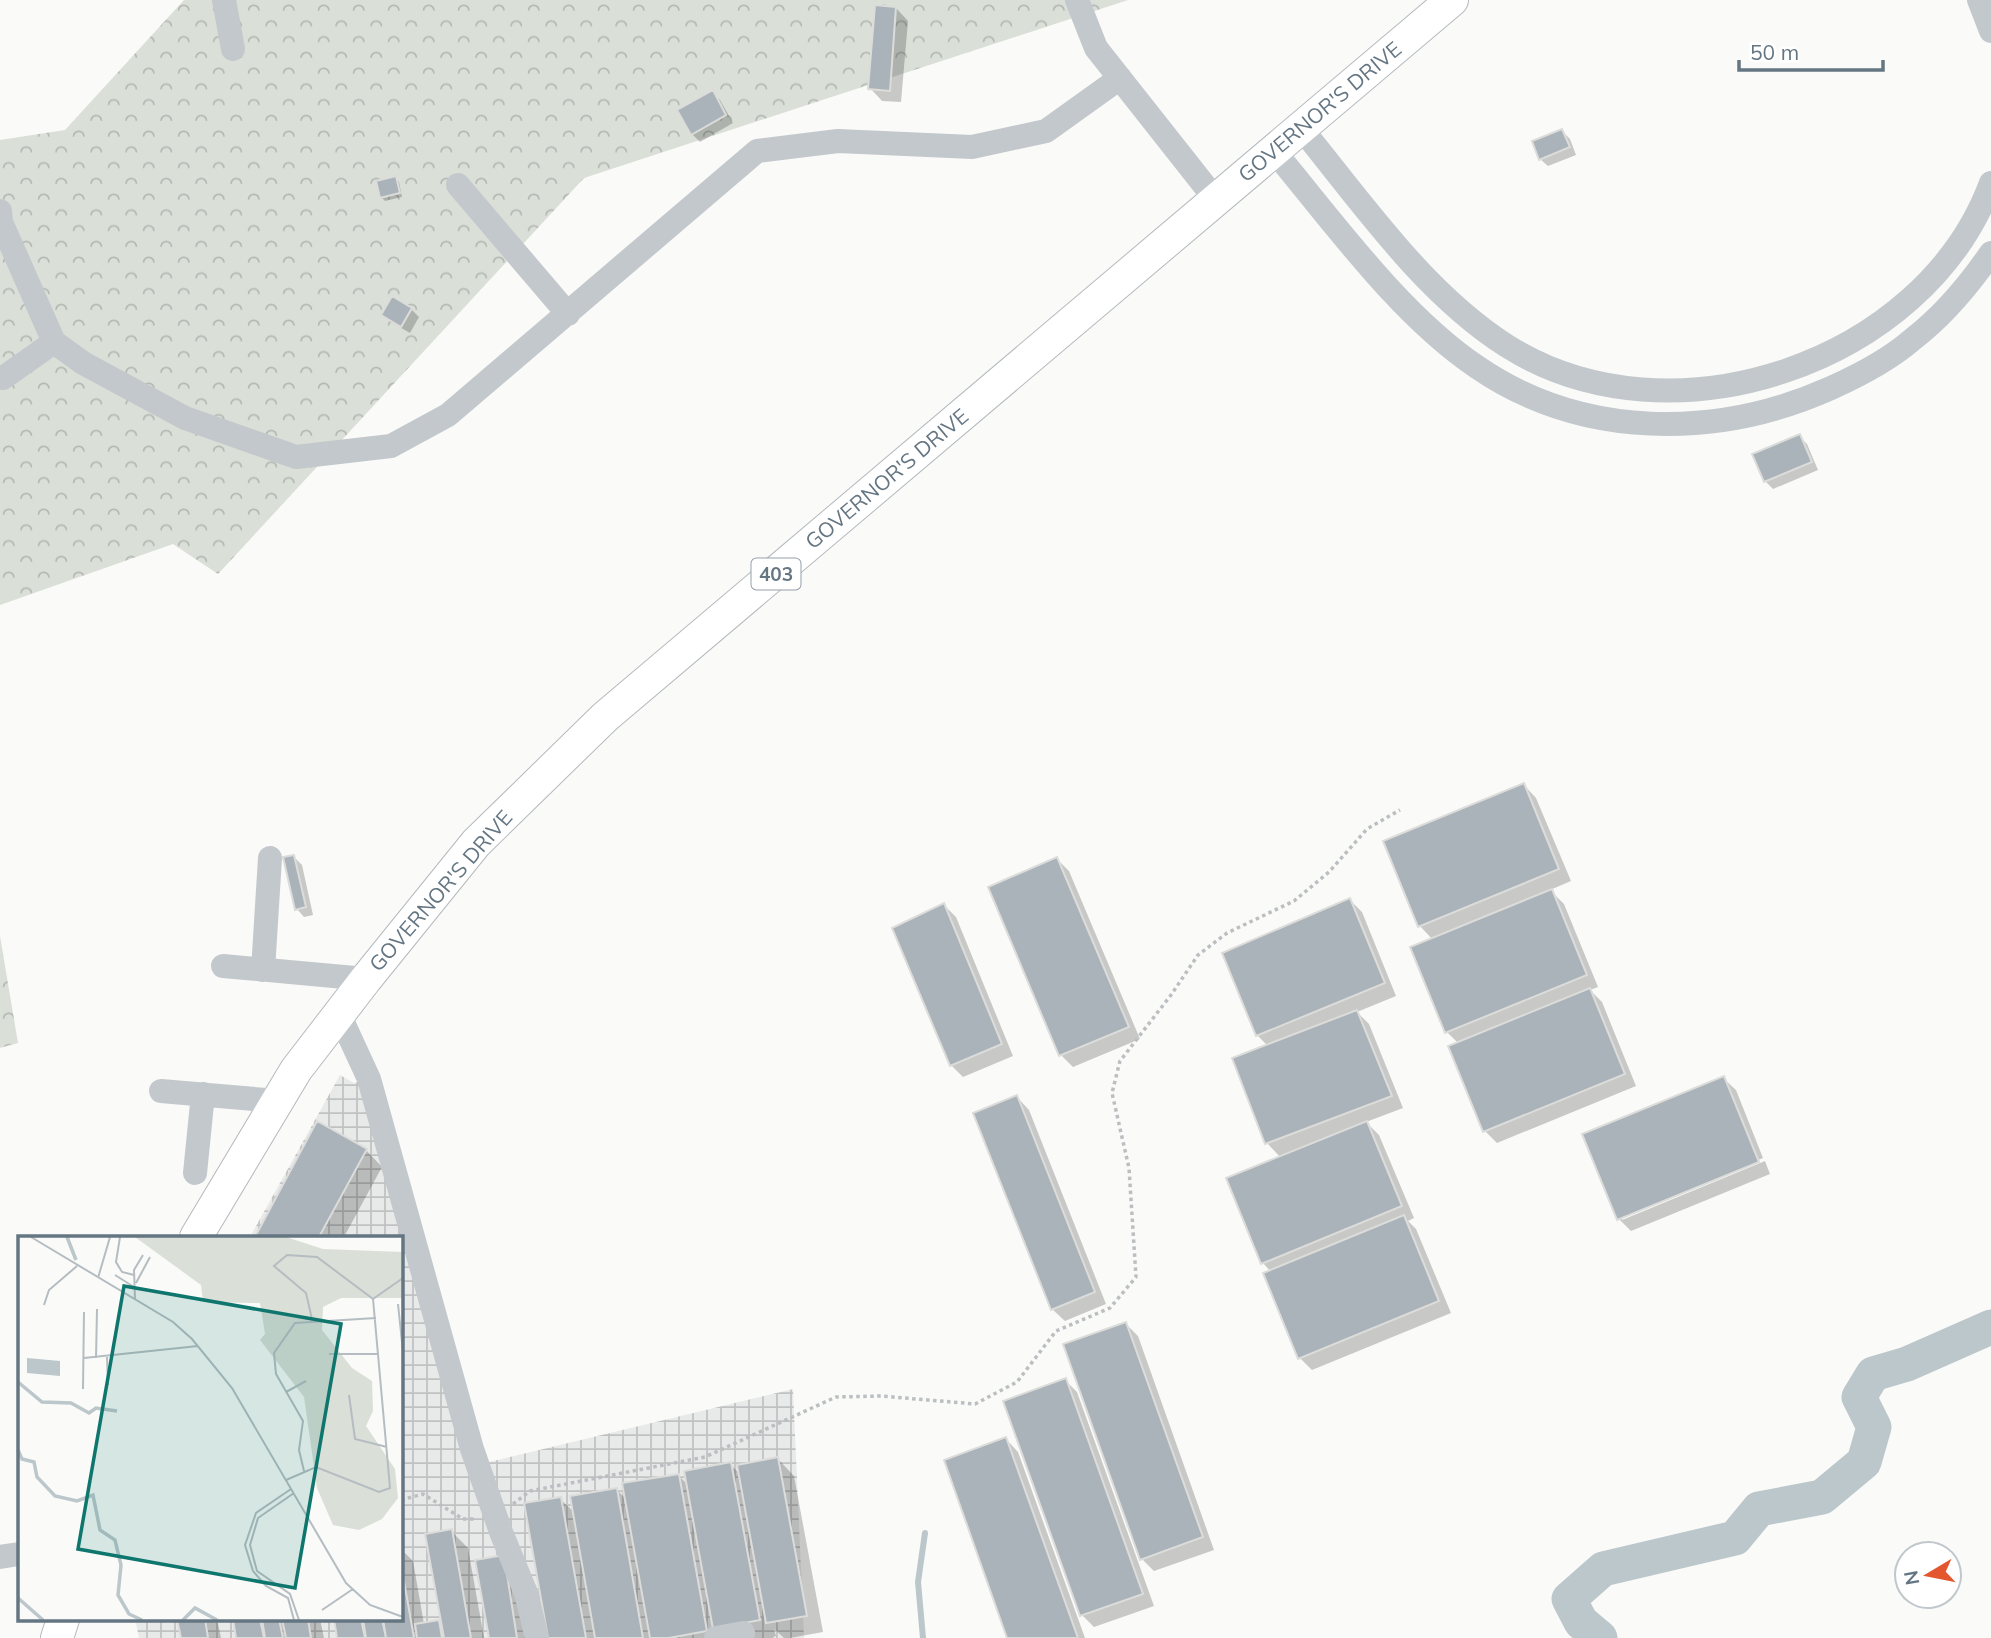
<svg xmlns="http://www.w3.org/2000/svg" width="1991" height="1638" font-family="Mulish,sans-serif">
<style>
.industrial{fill:url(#industrial-grid)}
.forest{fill:url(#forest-crowns)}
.shadow{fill:#0003}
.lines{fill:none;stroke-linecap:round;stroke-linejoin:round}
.stream{stroke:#bbc7cb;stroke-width:6}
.river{stroke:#bbc7cb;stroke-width:35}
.building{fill:#aab3b9;stroke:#dcdcda;stroke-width:2}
.major-casing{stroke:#b5babe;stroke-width:34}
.path{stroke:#bbbfc2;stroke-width:3.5;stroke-dasharray:3.5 3.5;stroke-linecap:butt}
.minor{stroke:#c3c8cc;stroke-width:24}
.major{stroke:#fff;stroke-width:32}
.labels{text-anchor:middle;stroke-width:7;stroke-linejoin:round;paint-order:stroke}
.shield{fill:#fff;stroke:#939fa8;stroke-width:2}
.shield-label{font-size:19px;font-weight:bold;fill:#657683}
.street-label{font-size:21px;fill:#657683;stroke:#fff}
.inset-river{fill:none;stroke:#bbc7cb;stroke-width:3.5}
.inset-road{fill:none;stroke:#b5bdc2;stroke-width:2}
.view{fill:#0f766e;fill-opacity:0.15;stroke:#0f766e;stroke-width:3.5}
.inset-edge{fill:none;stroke:#657683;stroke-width:3.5}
</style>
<defs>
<pattern id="industrial-grid" width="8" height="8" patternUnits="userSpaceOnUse" patternTransform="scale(1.75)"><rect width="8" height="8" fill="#e8e9e9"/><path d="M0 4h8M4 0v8" fill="none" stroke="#c0c1c2"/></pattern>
<pattern id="forest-crowns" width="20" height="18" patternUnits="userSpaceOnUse" patternTransform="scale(1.75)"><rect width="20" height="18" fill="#dadfd7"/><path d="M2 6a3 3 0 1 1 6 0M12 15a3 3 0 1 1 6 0" fill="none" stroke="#b4b9b4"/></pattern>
</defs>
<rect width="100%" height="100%" fill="#fafaf8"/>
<path class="industrial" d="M 340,1075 L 354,1083 L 380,1075 L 485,1463 L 793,1389 L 804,1638 L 139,1638 L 135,1619 L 401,1619 L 401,1237 L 250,1237 Z"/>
<path class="forest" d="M 184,0 L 1128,0 L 584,178 L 218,574 L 173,544 L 0,605 L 0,140 L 65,130 Z
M 0,936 L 18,1043 L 0,1048 Z"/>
<path class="shadow" d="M 896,8 L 908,21 L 901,102 L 882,101 L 870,88 Z
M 712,93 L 720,100 L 733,123 L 700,142 L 692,134 Z
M 1562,131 L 1570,139 L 1576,155 L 1548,166 L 1540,159 Z
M 396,178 L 399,182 L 402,197 L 385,201 L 381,197 Z
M 411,309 L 419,317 L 410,333 L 391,322 L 383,314 Z
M 1799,436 L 1807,444 L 1818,470 L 1773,489 L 1765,481 Z
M 1524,785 L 1536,798 L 1571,881 L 1550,890 L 1564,904 L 1598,987 L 1590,990 L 1602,1002 L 1636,1086 L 1497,1143 L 1485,1131 L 1459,1044 L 1447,1032 L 1433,940 L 1420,926 Z
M 294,857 L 302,865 L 313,915 L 304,917 L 297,909 Z
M 1057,859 L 1069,871 L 1140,1039 L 1073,1067 L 1061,1055 Z
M 1350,900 L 1362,912 L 1396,996 L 1357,1012 L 1369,1024 L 1403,1108 L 1366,1122 L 1379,1135 L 1414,1218 L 1408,1221 L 1416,1229 L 1451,1313 L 1312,1370 L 1300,1358 L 1271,1272 L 1263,1263 L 1281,1158 L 1267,1143 L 1268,1046 L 1257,1035 Z
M 944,905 L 956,917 L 1013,1056 L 963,1077 L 951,1065 Z
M 1723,1078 L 1736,1090 L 1763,1158 L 1622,1216 L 1622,1220 L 1765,1161 L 1770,1174 L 1631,1231 L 1619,1219 Z
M 1017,1097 L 1029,1110 L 1106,1304 L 1065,1321 L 1052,1309 Z
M 318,1124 L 366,1150 L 382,1167 L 344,1237 L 256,1237 Z
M 1126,1324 L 1138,1336 L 1214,1550 L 1154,1571 L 1142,1559 Z
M 1065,1380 L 1077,1392 L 1154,1606 L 1094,1627 L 1082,1615 Z
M 1006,1439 L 1018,1452 L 1085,1638 L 1009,1638 Z
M 778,1459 L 794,1476 L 823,1632 L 790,1638 L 784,1638 L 774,1629 L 776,1636 L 773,1637 L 774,1638 L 549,1638 L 560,1499 L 574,1512 L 617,1490 L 627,1500 L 679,1476 L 689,1486 L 730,1464 L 741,1475 Z
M 451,1531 L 468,1548 L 484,1638 L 339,1638 L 335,1619 L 401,1619 L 401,1549 L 413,1561 L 424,1624 L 438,1622 L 444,1627 Z
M 503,1557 L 530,1638 L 491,1638 Z
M 179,1619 L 217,1619 L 221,1638 L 182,1638 Z
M 234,1619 L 320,1619 L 324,1638 L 238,1638 Z"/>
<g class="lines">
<path class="stream" d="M 923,1638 L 918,1582 L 925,1533"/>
<path class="river" d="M 1600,1638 L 1581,1622 L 1569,1599 L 1603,1569 L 1735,1538 L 1759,1509 L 1822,1497 L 1864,1462 L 1874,1427 L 1859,1397 L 1873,1374 L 1907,1364 L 1991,1327"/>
</g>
<path class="building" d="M 875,5 L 896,7 L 890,91 L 868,89 Z
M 713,90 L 726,115 L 691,135 L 677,110 Z
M 1562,129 L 1570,147 L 1539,160 L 1532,141 Z
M 396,176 L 400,193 L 380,198 L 376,181 Z
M 392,296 L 412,308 L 401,327 L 381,315 Z
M 1800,434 L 1812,462 L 1764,482 L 1752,454 Z
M 1524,783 L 1559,869 L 1418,927 L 1383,841 Z
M 294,855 L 306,907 L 295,910 L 283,857 Z
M 1057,857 L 1129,1027 L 1059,1056 L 988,887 Z
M 1552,889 L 1587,975 L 1445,1033 L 1410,947 Z
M 1350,898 L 1385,983 L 1256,1036 L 1222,953 Z
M 944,903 L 1002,1044 L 950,1066 L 892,928 Z
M 1590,988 L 1625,1074 L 1483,1132 L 1448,1046 Z
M 1357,1010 L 1392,1096 L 1265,1144 L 1232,1058 Z
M 1724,1076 L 1759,1162 L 1617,1220 L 1582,1134 Z
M 1017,1095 L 1095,1292 L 1051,1310 L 973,1113 Z
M 317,1121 L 367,1149 L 319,1237 L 255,1237 Z
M 1367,1121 L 1402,1206 L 1261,1264 L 1226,1178 Z
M 1404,1215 L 1439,1301 L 1298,1359 L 1263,1273 Z
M 1126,1322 L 1203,1537 L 1140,1560 L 1063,1344 Z
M 1066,1378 L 1143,1594 L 1080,1616 L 1003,1401 Z
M 1006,1437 L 1078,1638 L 1007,1638 L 944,1460 Z
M 778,1457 L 807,1616 L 766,1623 L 737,1465 Z
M 731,1462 L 760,1620 L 713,1629 L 684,1471 Z
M 679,1474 L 707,1631 L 669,1638 L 650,1638 L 622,1483 Z
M 617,1488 L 643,1638 L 595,1638 L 570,1496 Z
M 561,1497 L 586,1638 L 548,1638 L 524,1503 Z
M 452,1529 L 471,1638 L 444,1638 L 425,1534 Z
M 504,1555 L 517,1638 L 489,1638 L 475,1560 Z
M 401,1564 L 414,1638 L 386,1638 L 383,1619 L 401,1619 Z
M 177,1619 L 205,1619 L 208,1638 L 181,1638 Z
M 233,1619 L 260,1619 L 264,1638 L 236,1638 Z
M 262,1619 L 279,1619 L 283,1638 L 265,1638 Z
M 282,1619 L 308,1619 L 311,1638 L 286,1638 Z
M 334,1619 L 361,1619 L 365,1638 L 337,1638 Z
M 363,1619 L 382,1619 L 386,1638 L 366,1638 Z
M 439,1620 L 442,1638 L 417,1638 L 415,1624 Z"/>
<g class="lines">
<defs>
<path id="major" d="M 196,1237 L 296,1070 L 366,979 L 476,843 L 605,717 L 1452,0
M 57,1638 L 63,1619"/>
</defs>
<use href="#major" class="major-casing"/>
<path class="path" d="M 401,1500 L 423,1494 L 463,1519 L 475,1519
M 513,1504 L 530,1491 L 705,1457 L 836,1397 L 881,1396 L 975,1404 L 1017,1382 L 1056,1331 L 1110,1308 L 1136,1277 L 1129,1168 L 1112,1093 L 1120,1061 L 1171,995 L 1198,955 L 1227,933 L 1294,901 L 1329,872 L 1367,829 L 1400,810"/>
<path class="minor" d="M 224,0 L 233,49
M 1077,0 L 1096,48 L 1216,200
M 1979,0 L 1991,31
M 1301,128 C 1363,204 1424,293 1507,346 C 1670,449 1924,364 1991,183
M 1274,151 C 1334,223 1400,315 1477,367 C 1582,439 1717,439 1831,388 C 1860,375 1889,360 1913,339 C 1944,315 1969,285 1991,253
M 458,185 L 568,314
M 0,211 L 1,222 L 54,342 L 83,363 L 185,418 L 296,457 L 391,446 L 448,415 L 757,151 L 838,141 L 972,147 L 1046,131 L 1120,78
M 3,378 L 54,342
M 223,966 L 366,979
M 263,970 L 270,858
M 339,1014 L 369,1079 L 472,1449 L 501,1532 L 526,1593 L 537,1638
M 161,1091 L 278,1101
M 195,1173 L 203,1094
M 0,1557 L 19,1554
M 716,1638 L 743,1633"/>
<use href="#major" class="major"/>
</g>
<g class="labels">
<rect class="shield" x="751.5" y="558.5" width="49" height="31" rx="5"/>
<g class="shield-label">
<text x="776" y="581">403</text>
</g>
<g class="street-label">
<text transform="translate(1320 112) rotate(-40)" y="7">GOVERNOR'S DRIVE</text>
<text transform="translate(887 479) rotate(-40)" y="7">GOVERNOR'S DRIVE</text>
<text transform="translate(441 891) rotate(-49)" y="7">GOVERNOR'S DRIVE</text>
</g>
</g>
<g transform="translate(18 1236)">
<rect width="385" height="385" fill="#fafaf8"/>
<path d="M 117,1 L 268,1 L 305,13 L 385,16 L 385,62 L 323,62 L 305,71 L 304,94 L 334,132 L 354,145 L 355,175 L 348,190 L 377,233 L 380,262 L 364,283 L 341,294 L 315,289 L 299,252 L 286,161 L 242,104 L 247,98 L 242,67 L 185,66 L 183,49 Z" fill="#dadfd7"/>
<path d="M 9,122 L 42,125 L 42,140 L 9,137 Z" fill="#bbc7cb"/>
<path class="inset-river" d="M 49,1 L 58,24M 0,146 L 24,166 L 53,167 L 71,177 L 78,172 L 99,175M 0,214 L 4,223 L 16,226 L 19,241 L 37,260 L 59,265 L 75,259 L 82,294 L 97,304 L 103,329 L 100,359 L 111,378 L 124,384M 0,362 L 25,384M 165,384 L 177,372 L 199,384"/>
<path class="inset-road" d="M 13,1 L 155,86 L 174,103 L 214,152 L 328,347 L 352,369 L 385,381M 102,1 L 98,26 L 104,36 L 116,39M 97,39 L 116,51M 80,42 L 92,1M 118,47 L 132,21M 117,63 L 116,34 L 125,19M 355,63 L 385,42M 380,68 L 385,116M 26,69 L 31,54 L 59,30M 311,118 L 361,118M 89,121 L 90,149M 66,122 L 180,110M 78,122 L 79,73M 65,153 L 66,76M 268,156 L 288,145M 331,159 L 337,203 L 369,211M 286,235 L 281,214 L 285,185 L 258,138 L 256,117 L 277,87 L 358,82M 268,244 L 298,231 L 361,256 L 372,252 L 355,63 L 299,21 L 269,19 L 256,30 L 288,57 L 294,83M 273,253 L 238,277 L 227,309 L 235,335 L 248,350 L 270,362 L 276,384M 276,257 L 240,282 L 232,309 L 239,335 L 272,358 L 281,384M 304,374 L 335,353"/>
<path class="view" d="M 106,50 L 323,88 L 277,352 L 60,313 Z"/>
<rect width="385" height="385" class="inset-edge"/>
</g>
<g transform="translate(1928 1575) rotate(260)"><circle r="33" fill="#ffffff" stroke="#c1c8cd" stroke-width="2"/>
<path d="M0-5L12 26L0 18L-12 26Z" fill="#e4572e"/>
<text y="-10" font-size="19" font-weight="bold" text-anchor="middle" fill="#657683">N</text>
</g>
<path d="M1739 60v10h144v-10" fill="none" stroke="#657683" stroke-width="3.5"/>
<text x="1750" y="60" font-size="21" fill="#657683" stroke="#ffffff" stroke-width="5" paint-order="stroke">50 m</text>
</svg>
